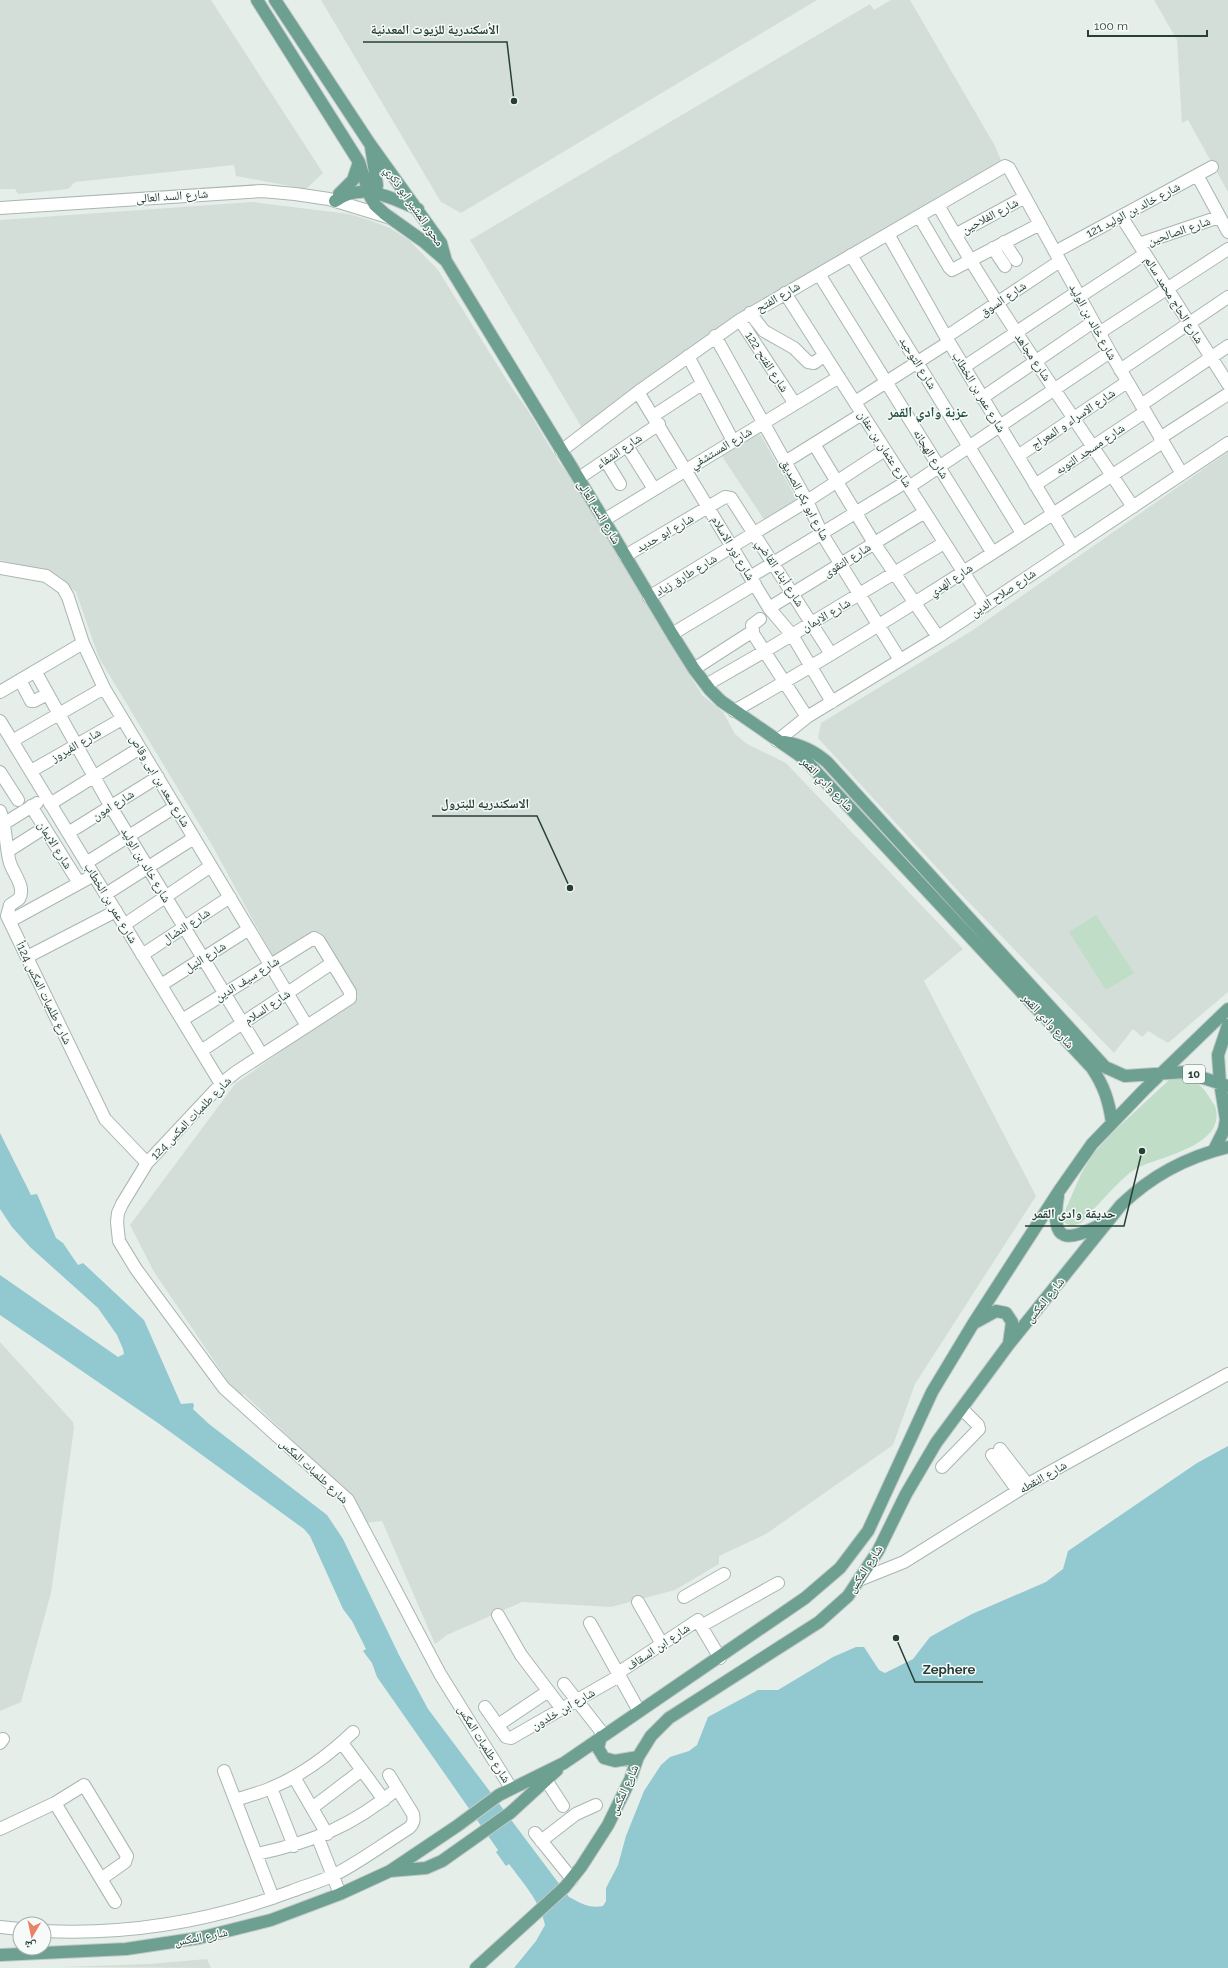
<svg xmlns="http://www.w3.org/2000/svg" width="1228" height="1968" font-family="Raleway,'Noto Naskh Arabic',sans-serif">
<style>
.built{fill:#d4ded9}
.green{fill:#c0ddc7}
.water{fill:#92c8cf}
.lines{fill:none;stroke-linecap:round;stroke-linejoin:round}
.minor-casing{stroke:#a9b6b1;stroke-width:14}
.major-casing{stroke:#c2c9c7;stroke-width:14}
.minor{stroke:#fff;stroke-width:12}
.major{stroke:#6da091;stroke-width:12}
.labels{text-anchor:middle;stroke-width:3;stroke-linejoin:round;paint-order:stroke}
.shield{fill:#f6faf8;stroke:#647771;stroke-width:1}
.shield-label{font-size:11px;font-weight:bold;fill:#263f37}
.street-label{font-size:12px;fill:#263f37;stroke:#f6faf8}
.quarter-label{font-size:14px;font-weight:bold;fill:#225043;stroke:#f6faf8}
.leader{fill:none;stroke:#263f37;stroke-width:1.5}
.callout-dot{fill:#263f37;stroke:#f6faf8;stroke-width:1.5}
.callout-label{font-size:13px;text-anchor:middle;font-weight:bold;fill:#263f37;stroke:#f6faf8;stroke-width:3;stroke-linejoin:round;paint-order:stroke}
</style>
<rect width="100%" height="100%" fill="#e6eeea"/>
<path class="built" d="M 0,0 L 211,0 L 323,173 L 306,189 L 236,176 L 234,165 L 75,182 L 68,189 L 18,194 L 15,189 L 0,189 Z
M 321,0 L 817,0 L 461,213 L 441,202 Z
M 891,0 L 910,0 L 995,146 L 1002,163 L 813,274 L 582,428 L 470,240 L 870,4 L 874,10 Z
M 1154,0 L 1228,0 L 1228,192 L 1188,120 L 1182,123 L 1177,40 Z
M 252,202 L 349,214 L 369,220 L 390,228 L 409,240 L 438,270 L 508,382 L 529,412 L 559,462 L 573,480 L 702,695 L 723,712 L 735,734 L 747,744 L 786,763 L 963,949 L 924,981 L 1036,1196 L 915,1384 L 893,1445 L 766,1534 L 719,1556 L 719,1564 L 675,1590 L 611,1607 L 522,1602 L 447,1635 L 435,1644 L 382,1521 L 365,1523 L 352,1497 L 244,1394 L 238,1396 L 154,1272 L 130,1225 L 235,1084 L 358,997 L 319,932 L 274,959 L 212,845 L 99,658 L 76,592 L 50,572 L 0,560 L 0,220 Z
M 759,432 L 797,500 L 765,521 L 721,455 Z
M 1228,452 L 1228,992 L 1168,1043 L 1148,1031 L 1142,1037 L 1133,1029 L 1114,1053 L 959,892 L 818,738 L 821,723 L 973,630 Z
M 0,1342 L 73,1422 L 74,1428 L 51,1593 L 21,1702 L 0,1711 Z
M 207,1959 L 211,1968 L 59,1967 L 149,1964 Z"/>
<path class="green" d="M 1096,915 L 1134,973 L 1106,990 L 1069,932 Z
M 1184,1075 C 1203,1085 1204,1089 1215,1106 C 1228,1146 1158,1157 1137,1168 C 1121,1177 1095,1209 1081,1223 L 1072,1226 L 1065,1223 L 1063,1220 L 1065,1211 L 1081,1174 L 1093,1154 L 1113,1132 L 1169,1080 Z"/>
<path class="water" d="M 0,1133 L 31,1195 L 37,1194 L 56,1238 L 63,1243 L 78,1265 L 83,1263 L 144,1320 L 181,1404 L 193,1403 L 194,1406 L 193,1409 L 209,1424 L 327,1515 L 343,1539 L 399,1655 L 428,1709 L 569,1897 C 580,1903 590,1909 603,1906 L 606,1901 L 606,1888 L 618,1865 L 626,1836 L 644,1791 L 661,1765 L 670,1757 L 689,1751 L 697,1745 L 708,1717 L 758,1690 L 778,1690 L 833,1657 L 856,1647 L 864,1647 L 879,1670 L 885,1673 L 913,1659 L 930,1637 L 946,1628 L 972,1614 L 1046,1582 L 1063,1569 L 1068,1551 L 1197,1463 L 1228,1446 L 1228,1968 L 514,1968 L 536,1941 L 545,1925 C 540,1901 523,1883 509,1864 L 506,1866 L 496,1852 L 498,1850 L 377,1677 L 372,1663 L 363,1651 L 366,1649 L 352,1621 L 343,1609 L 310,1536 L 304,1529 L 158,1423 L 0,1315 L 0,1275 L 118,1357 L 124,1354 L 123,1349 L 117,1335 L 98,1308 L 30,1247 L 12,1227 L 0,1209 Z"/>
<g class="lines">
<defs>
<path id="minor" d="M 1197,175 L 1228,232
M 938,205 C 997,309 1067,407 1133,507
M 0,208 L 262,191 L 295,194 L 329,199 L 391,218
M 919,216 L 949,267 L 952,270 L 1040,224
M 1121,216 L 1228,384
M 888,234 L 946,337 L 1073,547
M 955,235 L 1025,197
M 1004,242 L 1016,260
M 1139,244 L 1219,217
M 993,248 L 1005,266
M 1055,252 L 1212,167
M 851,255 L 1022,533
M 819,274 L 992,552
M 785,293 L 985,606
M 1079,297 L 1145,254
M 750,313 L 764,331 L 794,348 L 808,362 L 814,363 L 825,355
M 740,320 L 795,404
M 1099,333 L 1228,249
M 715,336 L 807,501 L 822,534 L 900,660
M 946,337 L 1060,261
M 688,356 L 733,441
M 964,367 L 1077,292
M 1120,370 L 1228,297
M 638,392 L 769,608 L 792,635 L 832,702
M 982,398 L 1093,322
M 855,402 L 949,342
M 1141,405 L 1228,346
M 653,416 L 702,384
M 1160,438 L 1228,394
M 814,444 L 874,543 L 938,637
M 627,446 L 654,489
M 561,451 L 638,392 L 740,320 L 1005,166 L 1009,168 L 1110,352 L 1182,474
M 1018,456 L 1127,382
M 606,461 L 620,484
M 785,462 L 862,414
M 579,478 L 659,424
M 1035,485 L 1145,412
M 909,487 L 1110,352
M 604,520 L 839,377
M 625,556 L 725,497 L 731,498 L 831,654
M 0,568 L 46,576 L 63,588 L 68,597 L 83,643 L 104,688 L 307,1026
M 750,577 L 906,482
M 649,597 L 807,501 L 885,450
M 769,608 L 925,512
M 752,632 L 807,717
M 672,634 L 755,584
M 694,669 L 753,631 L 752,625 L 760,619
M 35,671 L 111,807 L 262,1055
M 20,680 L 31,701 L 34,701 L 48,694
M 706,685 L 765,651 L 944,543
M 0,692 L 83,643
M 734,711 C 881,628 1022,534 1163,442
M 0,721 L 221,1084
M 12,741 L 104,688
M 777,741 L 807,717 L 938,637 L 1228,443
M 31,771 L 122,719
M 0,772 L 18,800
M 50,804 L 140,748
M 31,806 L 79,883
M 0,811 C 7,828 5,846 10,863 C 14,875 26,887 19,899 L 10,905 L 7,916 L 105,1119 L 147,1163
M 5,823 L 37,803
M 68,833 L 158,777
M 8,851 L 44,828
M 86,863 L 175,807
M 106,894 L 194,838
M 10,921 L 94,875
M 124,925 L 211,866
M 142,955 L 230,897
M 27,957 L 116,911
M 161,985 L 249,929
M 182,1020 L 314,938 L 319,941 L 350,992 L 350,998 L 347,1000 L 236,1072 L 221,1084 L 147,1163 L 122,1204 L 118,1213 L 117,1222 L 119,1241 L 136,1269 L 224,1388 L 348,1500 L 440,1674 L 511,1788
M 201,1051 L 332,963
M 1000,1449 L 1028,1485
M 992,1455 L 1018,1491
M 942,1467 L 979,1429 L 978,1425 L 962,1409
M 859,1580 L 904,1562 L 1032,1482 L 1228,1374
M 684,1597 L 724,1574
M 638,1602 L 662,1644
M 498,1615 L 521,1655 L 562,1709
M 590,1623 L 639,1711
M 720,1658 L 701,1626 L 778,1583
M 618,1673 L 698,1620
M 564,1684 L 604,1735
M 485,1707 L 506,1737 L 511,1738 L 619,1676
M 498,1725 L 547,1692
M 0,1743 L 3,1739
M 342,1743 L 384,1800
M 224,1771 L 273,1898
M 294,1777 L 327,1834
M 546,1780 L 563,1806
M 271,1788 L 294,1846
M 235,1800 C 247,1796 260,1793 271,1788 C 300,1776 330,1754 353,1732
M 55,1803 L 115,1902
M 312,1808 L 362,1770
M 0,1829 L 55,1803 L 84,1785 L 127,1856 L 125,1862 L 101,1879
M 535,1833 L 572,1879
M 318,1838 L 340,1894
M 541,1841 L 576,1814 L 596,1805
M 257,1854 C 313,1842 352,1826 397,1789
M 0,1927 L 20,1929
M 44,1931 C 129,1935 212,1921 292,1891 C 305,1886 319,1882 332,1876 C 357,1864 385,1843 409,1828 C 414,1823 414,1820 413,1814 L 389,1775"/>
<path id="major" d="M 257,0 L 359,162 L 370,196 L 375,205 L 385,214 L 423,241 L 446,261
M 275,0 L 370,144 L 441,243 L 446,261 L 604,520 L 672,634 L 694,669 L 710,690 L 721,701 L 799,755 L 809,764 L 1092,1068 C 1104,1086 1109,1101 1112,1123
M 371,147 L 377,185 L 376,193
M 339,194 L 353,180 L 359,162
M 335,201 C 363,181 390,198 418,209
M 784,742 C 801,745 813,750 827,762 L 1105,1067 L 1125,1076 L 1185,1072 L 1228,1086
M 1214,1150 L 1224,1130 L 1226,1120 L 1220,1083 L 1218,1055 L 1228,1025
M 1058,1196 C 1050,1245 1067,1242 1104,1223
M 976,1322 L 996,1311 L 1006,1313 L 1012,1322 L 1009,1343
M 601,1737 L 598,1748 L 604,1758 L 615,1761 L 638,1757
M 390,1871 L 426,1868 L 442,1861 L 510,1813 L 557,1770
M 0,1955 L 126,1949 L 199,1938 L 271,1920 L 340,1894 L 390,1871 L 457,1826 L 499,1795 L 564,1763 L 805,1598 L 840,1568 L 868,1531 L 932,1392 L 973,1324 L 1059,1191 L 1092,1144 L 1144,1090 L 1228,1009
M 476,1968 L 565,1887 L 581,1867 L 608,1825 L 630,1780 L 638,1757 L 651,1736 L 669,1718 L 819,1622 L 848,1596 L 878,1551 L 906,1494 L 936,1443 L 1009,1344 L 1121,1205 C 1152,1175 1186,1157 1228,1147"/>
</defs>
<use href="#minor" class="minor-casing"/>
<use href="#major" class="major-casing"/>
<use href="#minor" class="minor"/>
<use href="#major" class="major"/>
</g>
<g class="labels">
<rect class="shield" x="1183" y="1065" width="22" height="18" rx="3"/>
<g class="shield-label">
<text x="1194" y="1078">10</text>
</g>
<g class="street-label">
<text transform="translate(172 196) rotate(-4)" y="4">شارع السد العالى</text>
<text transform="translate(414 206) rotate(55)" y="4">محور المشير ابو ذكري</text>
<text transform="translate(1133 210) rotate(-28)" y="4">شارع خالد بن الوليد 121</text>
<text transform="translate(990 216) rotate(-28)" y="4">شارع الفلاحين</text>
<text transform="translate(1179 231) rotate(-19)" y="4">شارع الصالحين</text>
<text transform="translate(778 297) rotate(-30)" y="4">شارع الفتح</text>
<text transform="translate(1003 299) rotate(-34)" y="4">شارع السوق</text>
<text transform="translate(1174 300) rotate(58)" y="4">شارع الحاج محمد سالم</text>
<text transform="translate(1093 322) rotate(61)" y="4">شارع خالد بن الوليد</text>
<text transform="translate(1033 357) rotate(56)" y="4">شارع مجاهد</text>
<text transform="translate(767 362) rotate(57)" y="4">شارع الفتح 122</text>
<text transform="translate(918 363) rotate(58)" y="4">شارع التوحيد</text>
<text transform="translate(979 392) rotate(59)" y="4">شارع عمر بن الخطاب</text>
<text transform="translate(1073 419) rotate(-34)" y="4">شارع الاسراء و المعراج</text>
<text transform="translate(721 448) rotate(-31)" y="4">شارع المستشفي</text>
<text transform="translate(885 449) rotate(57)" y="4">شارع عثمان بن عفان</text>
<text transform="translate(1090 449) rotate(-34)" y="4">شارع مسجد التوبه</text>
<text transform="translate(619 451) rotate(-34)" y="4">شارع الشفاء</text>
<text transform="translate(931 454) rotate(58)" y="4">شارع الهجانه</text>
<text transform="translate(805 500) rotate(62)" y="4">شارع ابو بكر الصديق</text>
<text transform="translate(599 512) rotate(59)" y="4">شارع السد العالى</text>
<text transform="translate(665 533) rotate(-30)" y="4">شارع ابو حديد</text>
<text transform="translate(733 548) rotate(59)" y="4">شارع نور الاسلام</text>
<text transform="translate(847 560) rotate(-32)" y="4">شارع التقوى</text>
<text transform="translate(780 573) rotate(57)" y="4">شارع أبناء القاضي</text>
<text transform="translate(686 575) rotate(-31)" y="4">شارع طارق زياد</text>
<text transform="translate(951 580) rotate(-33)" y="4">شارع الهدي</text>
<text transform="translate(1003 593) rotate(-34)" y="4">شارع صلاح الدين</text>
<text transform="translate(826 615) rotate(-30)" y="4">شارع الايمان</text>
<text transform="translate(76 745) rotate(-30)" y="4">شارع الفيروز</text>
<text transform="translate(160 781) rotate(59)" y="4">شارع سعد بن ابى وقاص</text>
<text transform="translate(827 784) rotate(46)" y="4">شارع وادي القمر</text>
<text transform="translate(113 805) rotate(-32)" y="4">شارع امون</text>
<text transform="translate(55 845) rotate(58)" y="4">شارع الايمان</text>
<text transform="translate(146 865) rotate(59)" y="4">شارع خالد بن الوليد</text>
<text transform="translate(111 903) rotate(59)" y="4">شارع عمر بن الخطاب</text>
<text transform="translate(186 926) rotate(-33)" y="4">شارع النضال</text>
<text transform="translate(205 957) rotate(-32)" y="4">شارع النيل</text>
<text transform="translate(247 979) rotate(-32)" y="4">شارع سيف الدين</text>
<text transform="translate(44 993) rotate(64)" y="4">شارع طلمبات المكس 124أ</text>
<text transform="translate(267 1007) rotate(-34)" y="4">شارع السلام</text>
<text transform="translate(1048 1021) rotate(47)" y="4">شارع وادي القمر</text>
<text transform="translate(191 1118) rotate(-46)" y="4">شارع طلمبات المكس 124</text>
<text transform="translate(1045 1300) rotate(-51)" y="4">شارع المكس</text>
<text transform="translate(314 1471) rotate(43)" y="4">شارع طلمبات المكس</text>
<text transform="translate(1043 1477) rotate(-30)" y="4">شارع النقطه</text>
<text transform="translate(865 1569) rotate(-57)" y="4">شارع المكس</text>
<text transform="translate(658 1647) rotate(-34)" y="4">شارع ابن السقاف</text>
<text transform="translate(563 1709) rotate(-30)" y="4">شارع ابن خلدون</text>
<text transform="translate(484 1744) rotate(58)" y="4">شارع طلمبات المكس</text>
<text transform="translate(624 1790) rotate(-66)" y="4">شارع المكس</text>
<text transform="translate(201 1937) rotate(-11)" y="4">شارع المكس</text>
</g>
<g class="quarter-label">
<text x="928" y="417">عزبة وادي القمر</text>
</g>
</g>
<path class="leader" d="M514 101L507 42H363M570 888L537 816H432M1142 1151L1124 1226H1025M896 1638L915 1682H983"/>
<g class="callout-dot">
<circle cx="514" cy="101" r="4"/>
<circle cx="570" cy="888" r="4"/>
<circle cx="1142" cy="1151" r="4"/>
<circle cx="896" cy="1638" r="4"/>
</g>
<g class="callout-label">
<text x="435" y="34">الأسكندرية للزيوت المعدنية</text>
<text x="485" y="808">الاسكندريه للبترول</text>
<text x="1074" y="1218">حديقة وادى القمر</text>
<text x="949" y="1674">Zephere</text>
</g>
<g transform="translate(32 1936) rotate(189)"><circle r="19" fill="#f6faf8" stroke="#a3afab"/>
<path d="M0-3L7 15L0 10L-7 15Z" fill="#e98368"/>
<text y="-6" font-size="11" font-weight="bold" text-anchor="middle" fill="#263f37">ش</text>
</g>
<path d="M1088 30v6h119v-6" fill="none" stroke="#263f37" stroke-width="2"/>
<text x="1094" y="30" font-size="12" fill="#263f37" stroke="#f6faf8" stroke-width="3" paint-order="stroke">100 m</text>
</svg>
